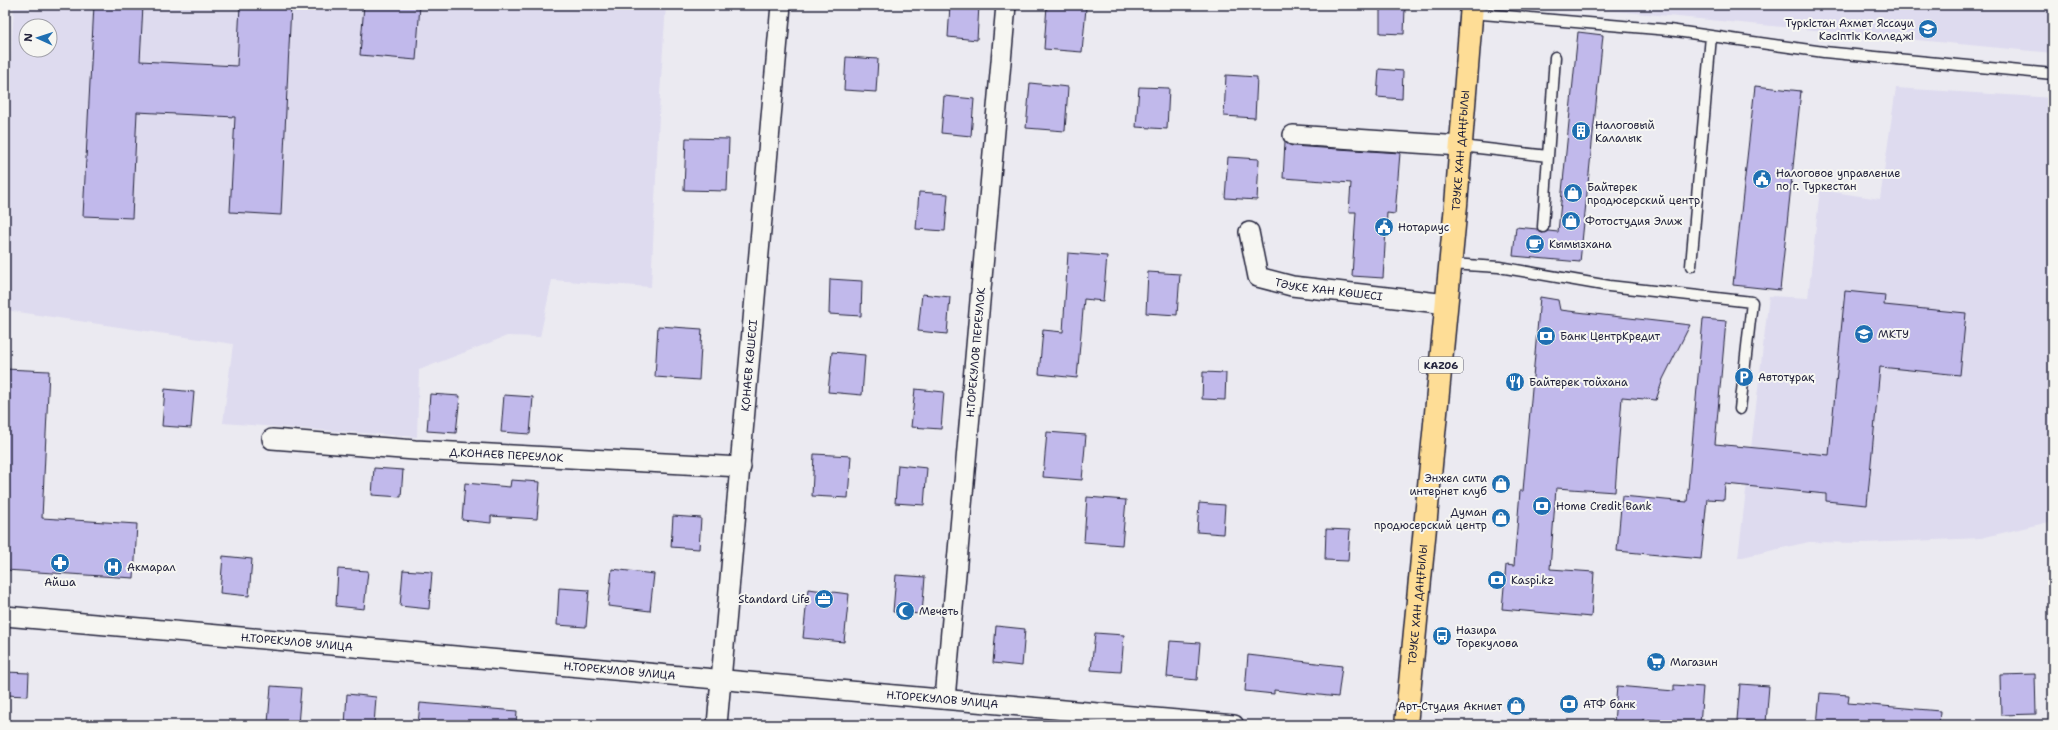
<svg xmlns="http://www.w3.org/2000/svg" width="2058" height="730" font-family="'Shantell Sans',sans-serif">
<style>
.built{fill:#dedbef;fill-rule:evenodd}
.building{fill:#c1b9eb;stroke:#22223b}
.lines{fill:none;stroke-linecap:round;stroke-linejoin:round}
.service-casing{stroke:#22223b;stroke-width:13}
.minor-casing{stroke:#22223b;stroke-width:22}
.primary-casing{stroke:#22223b;stroke-width:25}
.service{stroke:#f6f6f2;stroke-width:10}
.minor{stroke:#f6f6f2;stroke-width:19}
.primary{stroke:#fedd96;stroke-width:22}
.labels{text-anchor:middle;stroke-width:4;stroke-linejoin:round;paint-order:stroke}
.shield{fill:#f6f6f2;stroke:#626272;stroke-width:1}
.shield-label{font-size:10px;font-weight:bold;fill:#22223b}
.poi-label{font-size:11px;fill:#22223b;stroke:#f6f6f2;text-anchor:start}
.street-label{font-size:11px;fill:#22223b;stroke:#f6f6f2}
</style>
<rect width="100%" height="100%" fill="#ebeaf1"/>
<filter id="ink" filterUnits="userSpaceOnUse"><feTurbulence type="fractalNoise" baseFrequency=".025" numOctaves="2"/><feDisplacementMap in="SourceGraphic" scale="8" xChannelSelector="R" yChannelSelector="G"/><feConvolveMatrix kernelMatrix="1 2 1 2 8 2 1 2 1" color-interpolation-filters="sRGB"/></filter>
<g filter="url(#ink)">
<path class="built" d="M 14,5 L 666,5 L 660,94 L 651,287 L 552,280 L 540,337 L 507,336 L 419,370 L 417,437 L 223,423 L 233,344 L 5,310 L 5,162 ZM 26,26 L 50,26 L 50,50 L 26,50 Z
M 1553,5 L 2053,5 L 2053,53 Z
M 1896,88 L 2053,98 L 2053,521 L 1981,538 L 1865,543 L 1809,542 L 1738,558 L 1769,296 L 1808,298 L 1820,190 L 1880,199 Z"/>
<path class="building" d="M 94,5 L 143,5 L 140,61 L 237,66 L 240,5 L 291,5 L 281,215 L 230,212 L 235,117 L 137,112 L 132,218 L 83,216 Z
M 364,5 L 420,5 L 416,60 L 360,55 Z
M 950,5 L 979,5 L 977,40 L 948,37 Z
M 1047,5 L 1086,8 L 1082,52 L 1044,49 Z
M 1380,7 L 1405,8 L 1404,34 L 1380,33 Z
M 1578,32 L 1603,35 L 1580,262 L 1513,256 L 1516,227 L 1537,229 L 1542,233 L 1548,231 L 1558,232 Z
M 846,57 L 878,59 L 876,92 L 844,90 Z
M 1379,69 L 1403,71 L 1402,99 L 1377,97 Z
M 1226,75 L 1257,77 L 1255,118 L 1224,116 Z
M 1030,83 L 1068,87 L 1065,131 L 1026,128 Z
M 1755,86 L 1801,91 L 1780,290 L 1733,285 Z
M 1139,87 L 1169,88 L 1167,129 L 1136,127 Z
M 944,96 L 974,99 L 971,136 L 941,133 Z
M 686,138 L 729,139 L 727,191 L 684,190 Z
M 1285,142 L 1292,146 L 1400,153 L 1395,214 L 1387,213 L 1383,278 L 1352,276 L 1356,212 L 1349,212 L 1351,183 L 1283,178 Z
M 1228,157 L 1259,159 L 1257,200 L 1225,198 Z
M 919,192 L 948,194 L 945,231 L 916,229 Z
M 1068,253 L 1107,256 L 1103,301 L 1084,299 L 1077,378 L 1039,374 L 1043,330 L 1063,332 Z
M 1148,272 L 1180,274 L 1177,315 L 1146,313 Z
M 830,279 L 862,281 L 861,316 L 829,314 Z
M 1845,291 L 1885,295 L 1884,305 L 1966,313 L 1960,375 L 1880,367 L 1867,505 L 1826,501 L 1826,494 L 1725,484 L 1724,500 L 1707,499 L 1701,559 L 1617,551 L 1622,496 L 1687,502 L 1703,319 L 1726,321 L 1715,444 L 1829,455 Z
M 922,294 L 950,297 L 947,334 L 918,331 Z
M 1540,297 L 1558,300 L 1560,310 L 1690,325 L 1663,379 L 1656,400 L 1622,397 L 1615,492 L 1556,488 L 1550,569 L 1594,572 L 1591,617 L 1502,609 L 1506,565 L 1514,566 L 1520,491 L 1523,491 Z
M 658,326 L 702,329 L 699,380 L 655,377 Z
M 832,352 L 865,355 L 862,395 L 828,392 Z
M 5,369 L 49,371 L 42,518 L 137,524 L 134,578 L 5,570 Z
M 1203,372 L 1226,373 L 1225,400 L 1202,399 Z
M 165,389 L 194,392 L 191,428 L 162,426 Z
M 915,389 L 944,392 L 941,429 L 911,427 Z
M 430,394 L 460,396 L 456,433 L 427,431 Z
M 504,395 L 533,397 L 530,434 L 501,432 Z
M 1047,432 L 1086,435 L 1082,480 L 1043,477 Z
M 814,454 L 851,456 L 848,498 L 812,496 Z
M 898,465 L 927,468 L 924,505 L 895,503 Z
M 374,468 L 403,470 L 401,497 L 372,495 Z
M 511,480 L 540,482 L 537,519 L 491,516 L 491,523 L 462,520 L 465,483 L 510,487 Z
M 1087,497 L 1126,500 L 1122,545 L 1084,542 Z
M 1199,503 L 1225,505 L 1223,534 L 1197,532 Z
M 673,516 L 701,518 L 699,549 L 671,547 Z
M 1326,529 L 1350,530 L 1348,561 L 1325,560 Z
M 223,556 L 252,559 L 249,596 L 220,593 Z
M 338,569 L 368,571 L 364,609 L 336,606 Z
M 612,569 L 654,574 L 650,611 L 608,606 Z
M 403,570 L 432,572 L 429,609 L 400,606 Z
M 896,575 L 925,577 L 922,614 L 893,612 Z
M 559,588 L 589,590 L 586,627 L 557,625 Z
M 808,589 L 849,594 L 844,642 L 803,638 Z
M 996,626 L 1025,629 L 1022,666 L 993,663 Z
M 1095,633 L 1124,635 L 1121,672 L 1091,670 Z
M 1170,641 L 1200,643 L 1197,680 L 1167,677 Z
M 1248,655 L 1342,666 L 1338,697 L 1274,690 L 1274,694 L 1245,691 Z
M 5,672 L 29,673 L 28,696 L 5,695 Z
M 2035,674 L 2036,714 L 2001,715 L 2000,675 Z
M 1740,684 L 1769,686 L 1766,723 L 1737,720 Z
M 1674,685 L 1703,687 L 1700,724 L 1643,719 L 1643,725 L 1614,723 L 1617,686 L 1674,691 Z
M 271,686 L 301,688 L 298,725 L 268,723 Z
M 1820,693 L 1849,695 L 1848,703 L 1940,711 L 1939,725 L 1817,725 Z
M 347,694 L 376,697 L 374,725 L 345,725 Z
M 420,703 L 517,711 L 516,725 L 418,725 Z"/>
<g class="lines">
<defs>
<path id="service" d="M 1471,13 L 1669,30 L 1824,52 L 2053,74
M 1461,146 L 1548,156
M 1543,227 L 1555,57
M 1450,264 L 1499,267 L 1609,286 L 1752,302 L 1740,409
M 1691,266 L 1711,36"/>
<g id="minor">
<path d="M 1293,135 L 1461,146"/>
<path id="s1" d="M 1249,232 L 1258,277 L 1292,286 L 1447,304"/>
<path id="s2" d="M 272,439 L 415,450 L 741,467"/>
<path id="s3" d="M 5,616 L 1234,725"/>
<path id="s4" d="M 945,699 L 1006,5"/>
<path id="s5" d="M 717,725 L 781,5"/>
</g>
<g id="primary">
<path id="s6" d="M 1406,725 L 1456,205 L 1472,5"/>
</g>
</defs>
<use href="#service" class="service-casing"/>
<use href="#minor" class="minor-casing"/>
<use href="#primary" class="primary-casing"/>
<use href="#service" class="service"/>
<use href="#minor" class="minor"/>
<use href="#primary" class="primary"/>
</g>
</g>
<defs>
<symbol id="university-disc" viewBox="-11 -11 22 22"><circle r="9.5" fill="#1f6fb2" stroke="#f6f6f2"/><path d="M0-5L7-2L0 1L-7-2ZM-4 1L0 2.5L4 1V4Q0 6-4 4Z" fill="#fff"/></symbol>
<symbol id="building-disc" viewBox="-11 -11 22 22"><circle r="9.5" fill="#1f6fb2" stroke="#f6f6f2"/><path d="M-4-6H4V6H1V3H-1V6H-4ZM-2.5-4.3h1.7v1.8h-1.7ZM.8-4.3h1.7v1.8H.8ZM-2.5-1h1.7V.8h-1.7ZM.8-1h1.7V.8H.8Z" fill="#fff"/></symbol>
<symbol id="civic-disc" viewBox="-11 -11 22 22"><circle r="9.5" fill="#1f6fb2" stroke="#f6f6f2"/><path d="M-.6-6.5H3V-4.5H.6V-3L4-1V1h2V6H-6V1h2V-1L-.6-3ZM-1.2 2.5V6h2.4V2.5Z" fill="#fff"/></symbol>
<symbol id="shop-disc" viewBox="-11 -11 22 22"><circle r="9.5" fill="#1f6fb2" stroke="#f6f6f2"/><path d="M-5-2.5h2.3a2.7 3.5 0 0 1 5.4 0H5L5.5 6h-11ZM-1.5-2.5h3a1.5 2.3 0 0 0-3 0Z" fill="#fff"/></symbol>
<symbol id="cafe-disc" viewBox="-11 -11 22 22"><circle r="9.5" fill="#1f6fb2" stroke="#f6f6f2"/><path d="M-5.5-4.5H6V0H3Q3 3.5 0 3.5H-2.5Q-5.5 3.5-5.5 0ZM3-3.2v2h1.7v-2ZM-6 4.5H4V6H-6Z" fill="#fff"/></symbol>
<symbol id="bank-disc" viewBox="-11 -11 22 22"><circle r="9.5" fill="#1f6fb2" stroke="#f6f6f2"/><path d="M-6-4H6V4H-6ZM0-2.3a2.3 2.3 0 1 0 0 4.6a2.3 2.3 0 1 0 0-4.6Z" fill="#fff"/></symbol>
<symbol id="parking-disc" viewBox="-11 -11 22 22"><circle r="9.5" fill="#1f6fb2" stroke="#f6f6f2"/><path d="M-3.5-5.5H1a3.5 3.5 0 0 1 0 7H-1V5.5H-3.5ZM-1-3.4V-.6H.8a1.4 1.4 0 0 0 0-2.8Z" fill="#fff"/></symbol>
<symbol id="restaurant-disc" viewBox="-11 -11 22 22"><circle r="9.5" fill="#1f6fb2" stroke="#f6f6f2"/><path d="M-5-6h1v4h1v-4h1v4h1v-4h1v5L-1.5 .5V6h-2V.5L-5-1ZM5-6V6H3V1.5H1.5Q1.5-4 5-6Z" fill="#fff"/></symbol>
<symbol id="pharmacy-disc" viewBox="-11 -11 22 22"><circle r="9.5" fill="#1f6fb2" stroke="#f6f6f2"/><path d="M-2-6h4v4h4v4h-4v4h-4v-4h-4v-4h4Z" fill="#fff"/></symbol>
<symbol id="hospital-disc" viewBox="-11 -11 22 22"><circle r="9.5" fill="#1f6fb2" stroke="#f6f6f2"/><path d="M-5-5h3v3.5h4V-5h3V5h-3V1.5h-4V5h-3Z" fill="#fff"/></symbol>
<symbol id="office-disc" viewBox="-11 -11 22 22"><circle r="9.5" fill="#1f6fb2" stroke="#f6f6f2"/><path d="M-6-3h4V-5.5h4V-3h4V5H-6ZM-1-4.5V-3h2v-1.5ZM-6 0V1H6V0Z" fill="#fff"/></symbol>
<symbol id="mosque-disc" viewBox="-11 -11 22 22"><circle r="9.5" fill="#1f6fb2" stroke="#f6f6f2"/><path d="M3.5-4.9A6 6 0 1 0 3.5 4.9A5 5 0 1 1 3.5-4.9Z" fill="#fff"/></symbol>
<symbol id="bus-disc" viewBox="-11 -11 22 22"><circle r="9.5" fill="#1f6fb2" stroke="#f6f6f2"/><path d="M-5-6H5V4H4V6H2V4H-2V6H-4V4H-5ZM-3.5-4V0h7V-4ZM-3.5 1.2v1.5H-2V1.2ZM2 1.2v1.5H3.5V1.2Z" fill="#fff"/></symbol>
<symbol id="supermarket-disc" viewBox="-11 -11 22 22"><circle r="9.5" fill="#1f6fb2" stroke="#f6f6f2"/><path d="M-6-5.5h2.5l.6 2H6L4.5 2H-2.5L-4.4-4H-6ZM-1.5 3.2a1.3 1.3 0 1 0 .1 0ZM3 3.2a1.3 1.3 0 1 0 .1 0Z" fill="#fff"/></symbol>
</defs>
<g fill-rule="evenodd">
<use href="#university-disc" x="1917" y="18" width="22" height="22"/>
<use href="#building-disc" x="1570" y="120" width="22" height="22"/>
<use href="#civic-disc" x="1751" y="168" width="22" height="22"/>
<use href="#shop-disc" x="1562" y="182" width="22" height="22"/>
<use href="#shop-disc" x="1560" y="210" width="22" height="22"/>
<use href="#civic-disc" x="1373" y="216" width="22" height="22"/>
<use href="#cafe-disc" x="1524" y="233" width="22" height="22"/>
<use href="#university-disc" x="1853" y="323" width="22" height="22"/>
<use href="#bank-disc" x="1535" y="325" width="22" height="22"/>
<use href="#parking-disc" x="1733" y="366" width="22" height="22"/>
<use href="#restaurant-disc" x="1504" y="371" width="22" height="22"/>
<use href="#shop-disc" x="1490" y="473" width="22" height="22"/>
<use href="#bank-disc" x="1531" y="495" width="22" height="22"/>
<use href="#shop-disc" x="1490" y="507" width="22" height="22"/>
<use href="#pharmacy-disc" x="49" y="552" width="22" height="22"/>
<use href="#hospital-disc" x="102" y="556" width="22" height="22"/>
<use href="#bank-disc" x="1486" y="569" width="22" height="22"/>
<use href="#office-disc" x="813" y="588" width="22" height="22"/>
<use href="#mosque-disc" x="894" y="600" width="22" height="22"/>
<use href="#bus-disc" x="1431" y="625" width="22" height="22"/>
<use href="#supermarket-disc" x="1645" y="651" width="22" height="22"/>
<use href="#bank-disc" x="1558" y="693" width="22" height="22"/>
<use href="#shop-disc" x="1505" y="695" width="22" height="22"/>
</g>
<g class="labels">
<rect class="shield" x="1419" y="357" width="44" height="16" rx="3"/>
<g class="shield-label">
<text x="1441" y="369">KАZ06</text>
</g>
<g class="poi-label">
<text x="1914" y="27" text-anchor="end">Түркістан Ахмет Яссауи<tspan x="1914" dy="13">Кәсіптік Колледжі</tspan></text>
<text x="1595" y="129">Налоговый<tspan x="1595" dy="13">Калалык</tspan></text>
<text x="1776" y="177">Налоговое управление<tspan x="1776" dy="13">по г. Туркестан</tspan></text>
<text x="1587" y="191">Байтерек<tspan x="1587" dy="13">продюсерский центр</tspan></text>
<text x="1585" y="225">Фотостудия Элиж</text>
<text x="1398" y="231">Нотариус</text>
<text x="1549" y="248">Кымызхана</text>
<text x="1878" y="338">МКТУ</text>
<text x="1560" y="340">Банк ЦентрКредит</text>
<text x="1758" y="381">Автотұрақ</text>
<text x="1529" y="386">Байтерек тойхана</text>
<text x="1487" y="482" text-anchor="end">Энжел сити<tspan x="1487" dy="13">интернет клуб</tspan></text>
<text x="1556" y="510">Home Credit Bank</text>
<text x="1487" y="516" text-anchor="end">Думан<tspan x="1487" dy="13">продюсерский центр</tspan></text>
<text x="127" y="571">Акмарал</text>
<text x="1511" y="584">Kaspi.kz</text>
<text x="60" y="586" text-anchor="middle">Айша</text>
<text x="810" y="603" text-anchor="end">Standard Life</text>
<text x="919" y="615">Мечеть</text>
<text x="1456" y="634">Назира<tspan x="1456" dy="13">Торекулова</tspan></text>
<text x="1670" y="666">Магазин</text>
<text x="1583" y="708">АТФ банк</text>
<text x="1502" y="710" text-anchor="end">Арт-Студия Акниет</text>
</g>
<g class="street-label">
<text dy="4" stroke="none"><textPath href="#s6" startOffset="577">ТӘУКЕ ХАН ДАҢҒЫЛЫ</textPath></text>
<text dy="4" stroke="none"><textPath href="#s1" startOffset="118">ТӘУКЕ ХАН КӨШЕСІ</textPath></text>
<text dy="4" stroke="none"><textPath href="#s4" startOffset="348">Н.ТОРЕКУЛОВ ПЕРЕУЛОК</textPath></text>
<text dy="4" stroke="none"><textPath href="#s5" startOffset="361">ҚОНАЕВ КӨШЕСІ</textPath></text>
<text dy="4" stroke="none"><textPath href="#s2" startOffset="235">Д.КОНАЕВ ПЕРЕУЛОК</textPath></text>
<text dy="4" stroke="none"><textPath href="#s6" startOffset="121">ТӘУКЕ ХАН ДАҢҒЫЛЫ</textPath></text>
<text dy="4" stroke="none"><textPath href="#s3" startOffset="293">Н.ТОРЕКУЛОВ УЛИЦА</textPath></text>
<text dy="4" stroke="none"><textPath href="#s3" startOffset="617">Н.ТОРЕКУЛОВ УЛИЦА</textPath></text>
<text dy="4" stroke="none"><textPath href="#s3" startOffset="941">Н.ТОРЕКУЛОВ УЛИЦА</textPath></text>
</g>
</g>
<rect width="2058" height="730" fill="none" stroke="#f6f6f2" stroke-width="20"/>
<rect x="10" y="10" width="2038" height="710" fill="none" stroke="#22223b" stroke-width="1.5" filter="url(#ink)"/>
<g transform="translate(38 38) rotate(273)"><circle r="19" fill="#f6f6f2" stroke="#a1a1a9"/>
<path d="M0-3L7 15L0 10L-7 15Z" fill="#1f6fb2"/>
<text y="-6" font-size="11" font-weight="bold" text-anchor="middle" fill="#22223b">N</text>
</g>
</svg>
